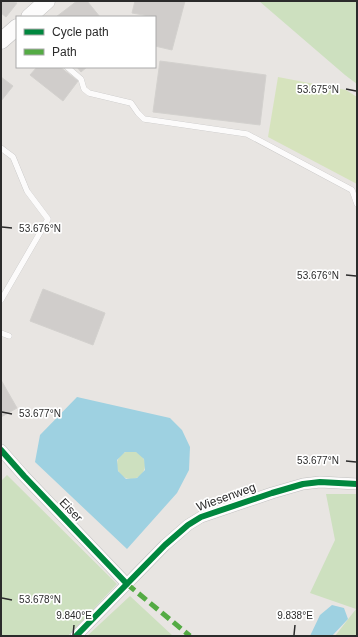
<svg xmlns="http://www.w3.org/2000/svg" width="358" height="637" font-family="Arial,sans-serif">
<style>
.green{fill:#cde0bf}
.pitch{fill:#d6e3bd}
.water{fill:#9ed1e1;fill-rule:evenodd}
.building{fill:#d0cdcb;stroke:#d3d1ce}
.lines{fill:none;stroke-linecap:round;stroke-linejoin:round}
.lane-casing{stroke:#c1c0c0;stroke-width:6}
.street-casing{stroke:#c1c0c0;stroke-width:12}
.secondary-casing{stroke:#c1c0c0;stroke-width:17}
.lane{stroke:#fcfbfb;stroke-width:5.5}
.street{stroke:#fcfbfb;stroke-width:11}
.secondary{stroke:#fcfbfb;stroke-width:16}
.quiet{stroke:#54ab44;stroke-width:5;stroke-dasharray:10 5;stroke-linecap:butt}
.cycleway-casing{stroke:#fff;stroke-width:8}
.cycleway{stroke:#00873e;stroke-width:6}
.ticks{fill:none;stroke:#2b2b2b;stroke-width:1.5}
.labels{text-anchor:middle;stroke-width:3.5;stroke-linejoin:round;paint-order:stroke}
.street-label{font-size:12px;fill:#2b2b2b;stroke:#fff}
.ticks-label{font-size:10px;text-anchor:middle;fill:#2b2b2b;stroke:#fff;stroke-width:3.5;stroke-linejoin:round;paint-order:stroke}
</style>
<rect width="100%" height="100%" fill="#e8e5e2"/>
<path class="green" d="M 259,1 L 357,1 L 357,84 L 345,75 Z
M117 465a14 14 0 1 1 28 0a14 14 0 1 1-28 0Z
M 7,475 L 117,584 L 68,636 L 1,636 L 1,481 Z
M 326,494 L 357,494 L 357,636 L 335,636 L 356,609 L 310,593 L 335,540 Z
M 130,596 L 173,636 L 87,636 Z"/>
<path class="pitch" d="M 278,77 L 346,90 L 357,97 L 357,184 L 268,137 Z"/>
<path class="water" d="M 77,397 L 170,418 L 182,430 L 190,447 L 189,470 L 177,493 L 127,549 L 35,462 L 40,435 ZM 125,452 L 136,452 L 144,459 L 145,470 L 137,478 L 126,479 L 118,471 L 117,460 Z
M 332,605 L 344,608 L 348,619 L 332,636 L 310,636 L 320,615 Z"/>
<path class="building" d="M 1,1 L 17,3 L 6,17 L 1,13 Z
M 77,1 L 87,1 L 100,17 L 56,17 Z
M 135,1 L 185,1 L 172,50 L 155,46 L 155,17 L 132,13 Z
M 160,61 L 266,75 L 260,125 L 153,112 Z
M 37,67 L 60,67 L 78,81 L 63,101 L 30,75 Z
M 77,67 L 87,67 L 81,72 Z
M 1,77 L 13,86 L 1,101 Z
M 43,289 L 105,313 L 93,345 L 30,321 Z
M 1,380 L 17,408 L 1,417 Z"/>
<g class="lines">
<defs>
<path id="lane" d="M 67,67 L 81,79 L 84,89 L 89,93 L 131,103 L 138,113 L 144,119 L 247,134 L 352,190 L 357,204
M 1,148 L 13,157 L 27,191 L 48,219 L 1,300
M 1,333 L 9,336"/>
<path id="street" d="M 1,450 L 24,476 L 127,584
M 76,636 L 165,545 L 188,525 L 201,517 L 272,493 L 303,484 L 320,482 L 357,484"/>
<path id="secondary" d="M 29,17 L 47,1
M 1,41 L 17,27"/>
</defs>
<use href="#lane" class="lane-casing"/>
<use href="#street" class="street-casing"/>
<use href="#secondary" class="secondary-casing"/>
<use href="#lane" class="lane"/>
<use href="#street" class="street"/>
<use href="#secondary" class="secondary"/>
<path class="quiet" d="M 127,584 L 190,636"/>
<defs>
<path id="cycleway" d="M 1,450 L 24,476 L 127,584
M 76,636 L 165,545 L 188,525 L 201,517 L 272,493 L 303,484 L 320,482 L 357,484"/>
</defs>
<use href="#cycleway" class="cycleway-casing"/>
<use href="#cycleway" class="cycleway"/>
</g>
<path class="ticks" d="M 346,89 L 356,91M 2,227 L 12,228M 346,275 L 356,276M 2,412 L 12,414M 346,461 L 356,462M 2,598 L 12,600M 73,635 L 74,625M 294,635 L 295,625"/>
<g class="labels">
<g class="street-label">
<text transform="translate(226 497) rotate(-20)" y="4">Wiesenweg</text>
<text transform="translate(71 510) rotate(46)" y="4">Eiser</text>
</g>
</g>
<g class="ticks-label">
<text x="318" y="93">53.675°N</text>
<text x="40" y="232">53.676°N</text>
<text x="318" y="279">53.676°N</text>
<text x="40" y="417">53.677°N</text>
<text x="318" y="464">53.677°N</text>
<text x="40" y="603">53.678°N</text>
<text x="74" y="619">9.840°E</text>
<text x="295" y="619">9.838°E</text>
</g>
<rect width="358" height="637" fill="none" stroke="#2b2b2b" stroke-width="4"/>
<rect x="16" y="16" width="140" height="52" fill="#ffffff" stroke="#aaaaaa"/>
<rect x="24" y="29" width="20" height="6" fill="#00873e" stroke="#aaaaaa"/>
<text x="52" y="36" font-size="12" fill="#2b2b2b">Cycle path</text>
<rect x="24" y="49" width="20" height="6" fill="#54ab44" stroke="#aaaaaa"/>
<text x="52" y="56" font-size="12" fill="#2b2b2b">Path</text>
</svg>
